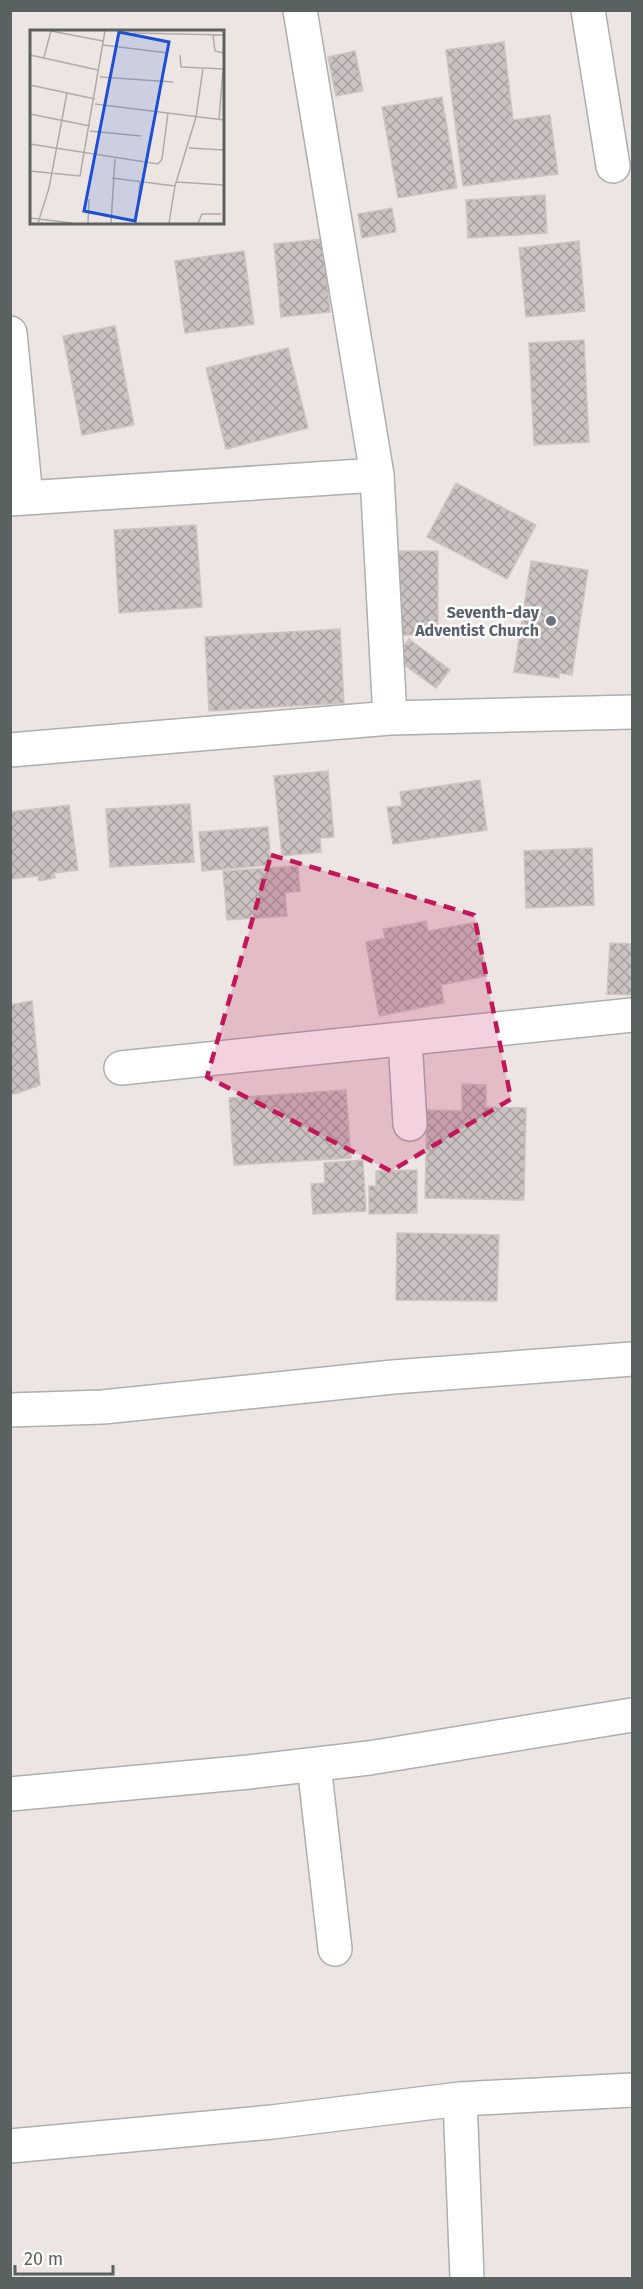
<svg xmlns="http://www.w3.org/2000/svg" width="643" height="2289" font-family="'Fira Sans',sans-serif">
<style>
.building{fill:url(#building-cross-hatch);stroke:#d0c4c1;stroke-width:1.5}
.lines{fill:none;stroke-linecap:round;stroke-linejoin:round}
.minor-casing{stroke:#abb0b1;stroke-width:36}
.minor{stroke:#fff;stroke-width:33}
.marked{fill:#c2185b;fill-opacity:0.2;stroke:#c2185b;stroke-width:4.5;stroke-dasharray:12 8;stroke-linejoin:round}
.worship-dot{fill:#6b7280;stroke:#fff;stroke-width:2}
.labels{text-anchor:middle;stroke-width:5;stroke-linejoin:round;paint-order:stroke}
.worship-label{font-size:16px;font-weight:bold;fill:#5b616d;stroke:#fff;text-anchor:end}
.inset-road{fill:none;stroke:#aeacaa;stroke-width:1.5}
.view{fill:#1d4ed8;fill-opacity:0.15;stroke:#1d4ed8;stroke-width:3}
.inset-edge{fill:none;stroke:#5a6161;stroke-width:3}
</style>
<defs>
<pattern id="building-cross-hatch" width="8" height="8" patternUnits="userSpaceOnUse" patternTransform="scale(1.5)"><rect width="8" height="8" fill="#c9c2c1"/><path d="M0 0l8 8M0 8l8-8" fill="none" stroke="#a6a1a0"/></pattern>
</defs>
<rect width="100%" height="100%" fill="#ece5e2"/>
<path class="building" d="M 504,42 L 513,120 L 550,115 L 558,174 L 463,186 L 446,50 Z
M 355,51 L 363,91 L 336,96 L 328,57 Z
M 442,97 L 457,188 L 398,198 L 382,107 Z
M 545,195 L 547,233 L 468,238 L 466,200 Z
M 392,208 L 396,232 L 362,238 L 358,214 Z
M 323,239 L 330,312 L 281,317 L 274,244 Z
M 579,241 L 585,311 L 526,317 L 519,248 Z
M 244,251 L 254,324 L 185,333 L 175,261 Z
M 115,326 L 134,425 L 82,435 L 63,336 Z
M 584,340 L 589,442 L 534,445 L 529,343 Z
M 288,348 L 308,428 L 226,449 L 206,368 Z
M 456,483 L 536,525 L 507,579 L 427,537 Z
M 196,525 L 202,607 L 119,613 L 114,530 Z
M 395,551 L 438,551 L 438,635 L 395,635 Z
M 531,561 L 588,570 L 572,675 L 559,673 L 559,678 L 514,672 Z
M 340,629 L 344,703 L 209,711 L 205,637 Z
M 409,639 L 450,670 L 436,688 L 395,658 Z
M 328,771 L 334,837 L 320,838 L 321,852 L 282,856 L 274,776 Z
M 480,780 L 487,830 L 393,844 L 387,807 L 402,806 L 400,792 Z
M 190,804 L 194,862 L 110,867 L 106,809 Z
M 69,805 L 78,870 L 54,873 L 55,878 L 39,881 L 38,876 L 10,879 L 10,812 Z
M 268,827 L 271,865 L 202,871 L 199,832 Z
M 592,848 L 594,905 L 526,908 L 524,851 Z
M 298,866 L 300,891 L 285,893 L 287,916 L 227,920 L 223,871 Z
M 426,921 L 428,931 L 477,922 L 487,976 L 441,985 L 444,1003 L 379,1016 L 366,942 L 385,938 L 383,929 Z
M 610,943 L 632,944 L 632,995 L 607,994 Z
M 32,1001 L 40,1085 L 15,1094 L 10,1093 L 10,1005 Z
M 462,1084 L 486,1085 L 486,1107 L 526,1108 L 524,1200 L 425,1198 L 427,1110 L 462,1111 Z
M 346,1090 L 351,1158 L 234,1165 L 229,1098 Z
M 363,1160 L 366,1211 L 313,1214 L 311,1184 L 325,1183 L 324,1163 Z
M 417,1170 L 417,1213 L 369,1214 L 369,1186 L 376,1186 L 376,1171 Z
M 397,1233 L 499,1235 L 497,1301 L 396,1300 Z"/>
<g class="lines">
<defs>
<path id="minor" d="M 300,10 L 377,475 L 390,718
M 588,10 L 613,166
M 10,333 L 26,498
M 10,499 L 377,475
M 10,750 L 390,718 L 632,712
M 405,1039 L 410,1124
M 121,1068 L 632,1015
M 10,1410 L 103,1407 L 393,1377 L 632,1359
M 314,1765 L 335,1949
M 10,1794 L 249,1772 L 369,1758 L 632,1715
M 460,2099 L 467,2278
M 10,2146 L 272,2122 L 460,2099 L 632,2090"/>
</defs>
<use href="#minor" class="minor-casing"/>
<use href="#minor" class="minor"/>
</g>
<path class="marked" d="M 271,855 L 474,915 L 511,1099 L 391,1171 L 207,1077 Z"/>
<circle class="worship-dot" cx="551" cy="621" r="6"/>
<g class="labels">
<g class="worship-label">
<text x="539" y="618">Seventh-day<tspan x="539" dy="18">Adventist Church</tspan></text>
</g>
</g>
<g transform="translate(30 30)">
<rect width="194" height="194" fill="#ece5e2"/>
<path class="inset-road" d="M 21,1 L 73,11M 103,3 L 194,5M 183,5 L 185,21 L 194,23M 73,15 L 138,23M 0,25 L 68,40M 150,25 L 151,37 L 194,39M 14,27 L 21,1M 70,47 L 143,52M 0,55 L 65,69M 65,74 L 194,90M 0,84 L 60,96M 189,90 L 193,39M 60,101 L 111,106M 0,114 L 128,134 L 132,129 L 138,83M 159,118 L 194,120M 0,141 L 50,146 L 75,1M 82,148 L 145,156M 146,152 L 194,155M 0,188 L 42,193M 8,193 L 19,158 L 37,63M 58,193 L 59,169M 81,193 L 85,129M 106,193 L 110,152M 139,193 L 145,156 L 166,87 L 173,38M 168,193 L 172,184 L 191,184"/>
<path class="view" d="M 89,2 L 139,12 L 105,191 L 54,181 Z"/>
<rect width="194" height="194" class="inset-edge"/>
</g>
<rect width="643" height="2289" fill="none" stroke="#5a6161" stroke-width="24"/>
<path d="M15 2265v9h98v-9" fill="none" stroke="#5a6161" stroke-width="3"/>
<text x="24" y="2265" font-size="18" fill="#5a6161" stroke="#ffffff" stroke-width="4.5" paint-order="stroke">20 m</text>
</svg>
